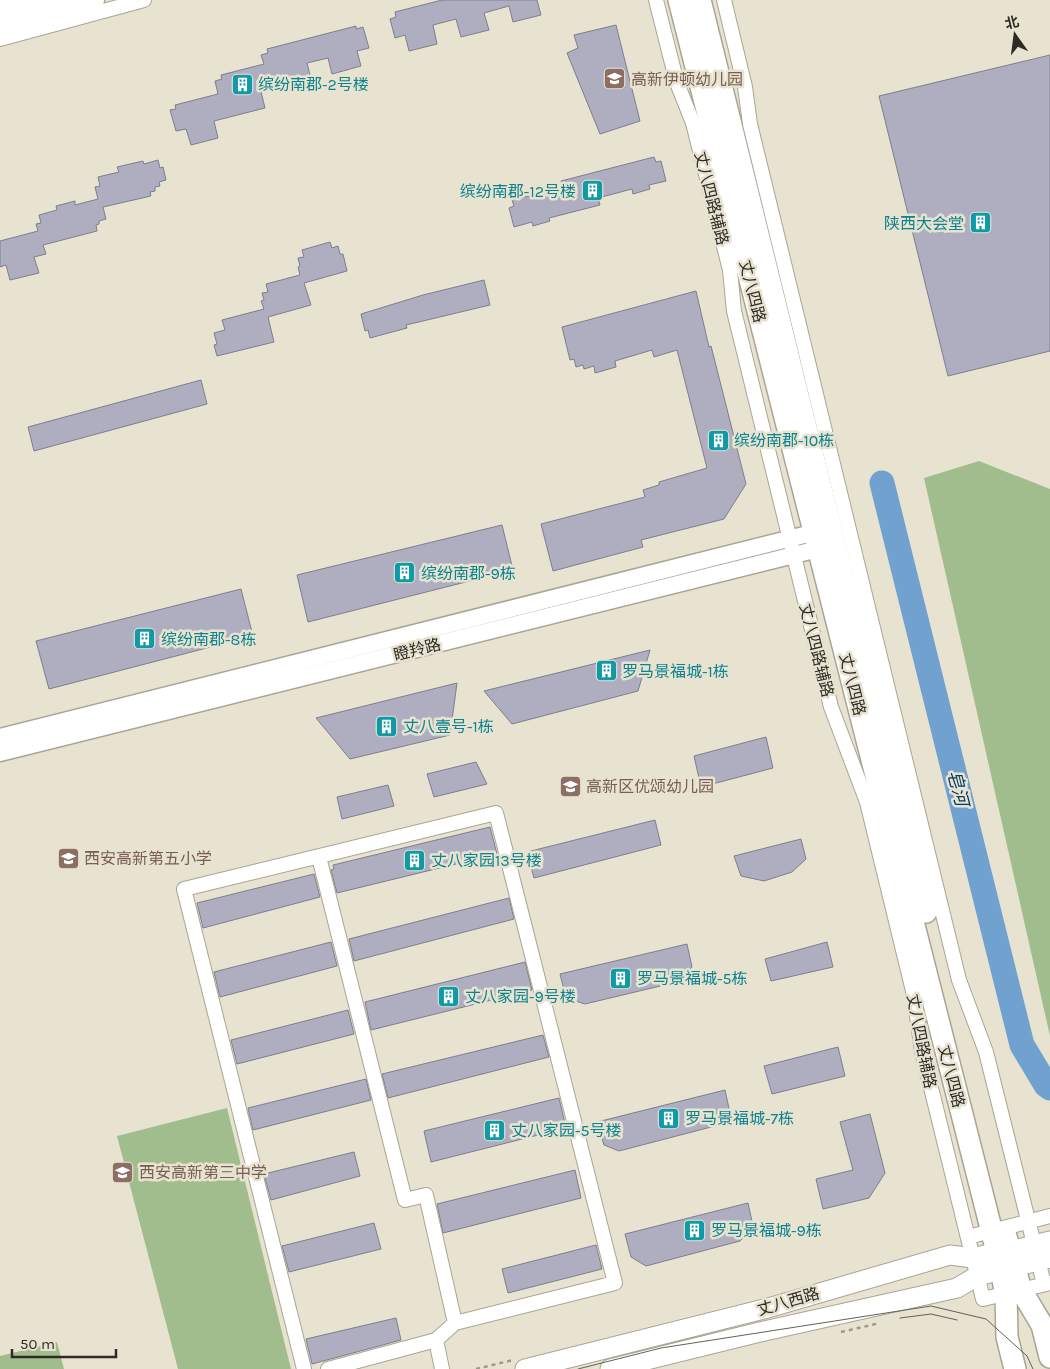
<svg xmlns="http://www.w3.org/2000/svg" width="1050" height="1369" font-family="Karla,'Noto Sans SC',sans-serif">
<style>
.green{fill:#a2bd8d}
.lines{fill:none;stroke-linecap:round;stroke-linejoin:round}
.river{stroke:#71a2cf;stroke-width:25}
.building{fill:#aeaec0;stroke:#7d7e8e}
.minor-casing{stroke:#a9a594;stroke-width:16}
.tertiary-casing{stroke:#a9a594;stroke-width:19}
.secondary-casing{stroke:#a9a594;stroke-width:21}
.primary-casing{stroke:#a9a594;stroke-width:24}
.trunk-casing{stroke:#a9a594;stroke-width:25}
.path{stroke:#9d9a8c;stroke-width:2.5;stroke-dasharray:4 4;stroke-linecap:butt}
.minor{stroke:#fff;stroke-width:14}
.tertiary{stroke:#fff;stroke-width:16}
.secondary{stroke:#fff;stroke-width:19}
.primary{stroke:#fff;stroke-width:21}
.trunk{stroke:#fff;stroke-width:22}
.tram{stroke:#636156;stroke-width:1}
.labels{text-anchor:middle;stroke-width:5;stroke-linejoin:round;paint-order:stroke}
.education-label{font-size:16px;fill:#785e54;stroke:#e8e3d1;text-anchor:start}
.culture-label{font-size:16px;fill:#0d838f;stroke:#e8e3d1;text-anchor:start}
.street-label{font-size:16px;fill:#2d2b24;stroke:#e8e3d1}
.water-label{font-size:18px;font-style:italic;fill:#003963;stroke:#e8e3d1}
</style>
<rect width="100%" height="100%" fill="#e8e3d1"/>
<path class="green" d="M 979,461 L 1050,489 L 1050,1036 L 924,478 Z
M 227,1108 L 291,1369 L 178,1369 L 117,1136 Z
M 57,1342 L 64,1369 L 0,1369 L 0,1356 Z"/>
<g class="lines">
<path class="river" d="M 882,483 L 1022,1045 L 1046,1085 L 1050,1088"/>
</g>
<path class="building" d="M 442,0 L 537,0 L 541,15 L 513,22 L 509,6 L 484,13 L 489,30 L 461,37 L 456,19 L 433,25 L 437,44 L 409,51 L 405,35 L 395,38 L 390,19 L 396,17 L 395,12 Z
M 616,25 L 640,121 L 600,134 L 567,53 L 578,48 L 574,35 Z
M 356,26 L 356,29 L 363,27 L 369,48 L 357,51 L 361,66 L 332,74 L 328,58 L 307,63 L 311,79 L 261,92 L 265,108 L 214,121 L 218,138 L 191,145 L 186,129 L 176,131 L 170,110 L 176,109 L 175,105 L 218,94 L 215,81 L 222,79 L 221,75 L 264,64 L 261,55 L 268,53 L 267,49 Z
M 1050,55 L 1050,351 L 948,376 L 879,96 Z
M 654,157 L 656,162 L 661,161 L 666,181 L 649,185 L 650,189 L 633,194 L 632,189 L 598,198 L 600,205 L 549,218 L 550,221 L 533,226 L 532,222 L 514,227 L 509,208 L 514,206 L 512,200 L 563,188 L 561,181 Z
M 158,160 L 160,168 L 163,167 L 166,180 L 159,182 L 160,186 L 155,187 L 155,191 L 150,192 L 151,196 L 103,207 L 106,219 L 99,221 L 99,224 L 96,225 L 97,231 L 43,245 L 46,254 L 34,257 L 39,273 L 10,280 L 6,265 L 0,267 L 0,241 L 38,231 L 36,224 L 41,223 L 39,215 L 57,210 L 56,206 L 75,201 L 75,205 L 98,199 L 95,187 L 100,186 L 98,177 L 119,172 L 117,167 L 143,161 L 144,164 Z
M 330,242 L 332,248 L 338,246 L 340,254 L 343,254 L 347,271 L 304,283 L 311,305 L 268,317 L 274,342 L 217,356 L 214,345 L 217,344 L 214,333 L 225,330 L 222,320 L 264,309 L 261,301 L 264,300 L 262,293 L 268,292 L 266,284 L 300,275 L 298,267 L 300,266 L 298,258 L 304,257 L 302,250 Z
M 484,280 L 490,305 L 406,325 L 407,328 L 370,338 L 368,330 L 365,331 L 361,314 L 423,295 Z
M 696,291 L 709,347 L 711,346 L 746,484 L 724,519 L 641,540 L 643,547 L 553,571 L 541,524 L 645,497 L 643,490 L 659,485 L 659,482 L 707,468 L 677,350 L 654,357 L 652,350 L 615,361 L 616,367 L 595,373 L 594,366 L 584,369 L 583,365 L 576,367 L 574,359 L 570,360 L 562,327 Z
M 201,380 L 207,404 L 34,451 L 28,427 Z
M 502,525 L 513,570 L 308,622 L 297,575 Z
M 241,589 L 253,636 L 49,689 L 36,641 Z
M 650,650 L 638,691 L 512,724 L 484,691 Z
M 457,683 L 450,735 L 350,759 L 316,718 Z
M 766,737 L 773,768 L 701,787 L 694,756 Z
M 476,762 L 487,784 L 434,797 L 427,774 Z
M 388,785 L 394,806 L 342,819 L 337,797 Z
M 655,820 L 661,845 L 534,878 L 527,852 Z
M 490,827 L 497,854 L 337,893 L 331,870 L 334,869 L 333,865 Z
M 801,839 L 806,859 L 792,872 L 764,881 L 741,876 L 734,856 Z
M 314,874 L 320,897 L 203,928 L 197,903 Z
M 509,898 L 514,919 L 354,961 L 349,939 Z
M 331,942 L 337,966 L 220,997 L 214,972 Z
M 827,942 L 833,967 L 771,981 L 765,959 Z
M 687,944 L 692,967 L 677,982 L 585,1004 L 566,998 L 560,974 Z
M 525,962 L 532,990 L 371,1030 L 365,1002 Z
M 348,1010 L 354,1034 L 237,1064 L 231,1040 Z
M 543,1035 L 549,1057 L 388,1098 L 382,1074 Z
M 838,1047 L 845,1076 L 772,1094 L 764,1066 Z
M 366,1079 L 371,1100 L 253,1130 L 248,1108 Z
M 725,1090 L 730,1113 L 715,1126 L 619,1151 L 604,1145 L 597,1122 Z
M 559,1098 L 566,1128 L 431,1162 L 424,1131 Z
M 870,1114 L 885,1173 L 869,1198 L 823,1209 L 816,1179 L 853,1170 L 840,1122 Z
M 354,1152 L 360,1176 L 271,1200 L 264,1174 Z
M 575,1170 L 581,1198 L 443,1233 L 437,1204 Z
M 748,1203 L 753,1226 L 740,1241 L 646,1266 L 631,1257 L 625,1234 Z
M 374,1223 L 381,1249 L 289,1272 L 282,1246 Z
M 596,1245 L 602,1269 L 508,1293 L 502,1269 Z
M 396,1318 L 401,1340 L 312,1364 L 306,1339 Z"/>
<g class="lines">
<defs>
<path id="minor" d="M 656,0 L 677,83 L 693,123 L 730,270 L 734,311 L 831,707 L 867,802 L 914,995 L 922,1051 L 983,1299 L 1050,1283
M 724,0 L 745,87 L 750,124 L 959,980 L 986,1052 L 1044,1284
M 0,39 L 144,0
M 319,857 L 405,1200 L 426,1195 L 455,1323 L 436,1340 L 442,1369
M 968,1237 L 1050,1216
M 304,1369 L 184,889 L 496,813 L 615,1283 L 455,1323
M 328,1369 L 436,1340"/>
<path id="tertiary" d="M 0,737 L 824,530
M 0,753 L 830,546"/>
<path id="secondary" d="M 525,1369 L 768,1308 L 950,1255 L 973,1258 L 997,1252 L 1010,1251 L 1050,1241
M 610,1369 L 760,1332 L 957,1288 L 977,1276 L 1050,1258"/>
<path id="primary" d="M 679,0 L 997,1252 L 1006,1294 L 1007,1337 L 1015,1369
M 700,0 L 926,912
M 0,11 L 39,0
M 1005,1233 L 1021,1290 L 1042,1325 L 1050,1357"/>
<path id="trunk" d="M 0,25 L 93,0"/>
</defs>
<use href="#minor" class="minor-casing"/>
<use href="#tertiary" class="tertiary-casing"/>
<use href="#secondary" class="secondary-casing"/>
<use href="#primary" class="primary-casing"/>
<use href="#trunk" class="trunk-casing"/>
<path class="path" d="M 841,1332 L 880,1323
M 476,1369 L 513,1360"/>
<use href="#minor" class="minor"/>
<use href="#tertiary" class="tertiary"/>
<use href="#secondary" class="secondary"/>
<use href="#primary" class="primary"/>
<use href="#trunk" class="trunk"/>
<path class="tram" d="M 900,1318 L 931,1314 L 957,1320
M 578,1369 L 661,1348 L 931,1306 L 986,1319 L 1027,1356 L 1033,1369"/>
</g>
<defs>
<symbol id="school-square" viewBox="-11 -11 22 22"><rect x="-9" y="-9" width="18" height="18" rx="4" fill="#8d6e63" stroke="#e8e3d1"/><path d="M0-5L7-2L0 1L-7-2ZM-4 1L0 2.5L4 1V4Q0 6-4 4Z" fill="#fff"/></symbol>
<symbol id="building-square" viewBox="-11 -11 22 22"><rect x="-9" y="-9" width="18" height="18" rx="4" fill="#0f9aa8" stroke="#e8e3d1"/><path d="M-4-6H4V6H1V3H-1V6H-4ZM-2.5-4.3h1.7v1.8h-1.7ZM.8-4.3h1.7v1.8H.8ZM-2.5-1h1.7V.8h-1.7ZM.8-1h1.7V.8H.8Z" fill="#fff"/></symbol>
</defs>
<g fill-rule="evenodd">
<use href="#school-square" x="602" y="66" width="25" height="25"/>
<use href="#building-square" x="230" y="72" width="25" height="25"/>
<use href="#building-square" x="580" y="178" width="25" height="25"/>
<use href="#building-square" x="968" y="210" width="25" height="25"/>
<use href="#building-square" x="706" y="428" width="25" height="25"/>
<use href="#building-square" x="392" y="560" width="25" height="25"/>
<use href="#building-square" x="132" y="626" width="25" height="25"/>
<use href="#building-square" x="594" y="658" width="25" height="25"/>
<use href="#building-square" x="374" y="714" width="25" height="25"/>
<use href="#school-square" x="558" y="774" width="25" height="25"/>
<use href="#school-square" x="56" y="846" width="25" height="25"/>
<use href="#building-square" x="402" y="848" width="25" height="25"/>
<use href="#building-square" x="608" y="966" width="25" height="25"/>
<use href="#building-square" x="436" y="984" width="25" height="25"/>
<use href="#building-square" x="656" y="1106" width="25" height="25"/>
<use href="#building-square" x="482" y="1118" width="25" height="25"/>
<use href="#school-square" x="110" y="1160" width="25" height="25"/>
<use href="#building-square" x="682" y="1218" width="25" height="25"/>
</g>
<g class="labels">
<g class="education-label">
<text x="631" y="85">高新伊顿幼儿园</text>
<text x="586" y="792">高新区优颂幼儿园</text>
<text x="84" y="864">西安高新第五小学</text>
<text x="139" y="1178">西安高新第三中学</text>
</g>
<g class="culture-label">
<text x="258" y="90">缤纷南郡-2号楼</text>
<text x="576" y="197" text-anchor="end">缤纷南郡-12号楼</text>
<text x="964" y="229" text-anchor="end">陕西大会堂</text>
<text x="734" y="446">缤纷南郡-10栋</text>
<text x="421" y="579">缤纷南郡-9栋</text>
<text x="161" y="645">缤纷南郡-8栋</text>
<text x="622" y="677">罗马景福城-1栋</text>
<text x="403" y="732">丈八壹号-1栋</text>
<text x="431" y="866">丈八家园13号楼</text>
<text x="637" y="984">罗马景福城-5栋</text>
<text x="465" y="1002">丈八家园-9号楼</text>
<text x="685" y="1124">罗马景福城-7栋</text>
<text x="511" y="1136">丈八家园-5号楼</text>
<text x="711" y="1236">罗马景福城-9栋</text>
</g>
<g class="street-label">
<text transform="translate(712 198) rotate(76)" y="6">丈八四路辅路</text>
<text transform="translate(753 291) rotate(76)" y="6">丈八四路</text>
<text transform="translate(417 649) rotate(-14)" y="6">瞪羚路</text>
<text transform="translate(817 650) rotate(76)" y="6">丈八四路辅路</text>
<text transform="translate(853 684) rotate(76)" y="6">丈八四路</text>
<text transform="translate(922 1041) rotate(79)" y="6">丈八四路辅路</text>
<text transform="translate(952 1076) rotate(76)" y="6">丈八四路</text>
<text transform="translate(788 1301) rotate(-16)" y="6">丈八西路</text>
</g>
<g class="water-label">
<text transform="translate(958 788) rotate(76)" y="6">皂河</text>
</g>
</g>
<g transform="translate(1015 35) rotate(346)" stroke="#e8e3d1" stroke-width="4" paint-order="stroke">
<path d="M0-4L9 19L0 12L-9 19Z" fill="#2d2b24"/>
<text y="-8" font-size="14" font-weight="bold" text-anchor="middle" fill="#2d2b24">北</text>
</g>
<path d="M12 1349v8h104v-8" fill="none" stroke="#2d2b24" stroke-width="2.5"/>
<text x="20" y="1349" font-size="15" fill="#2d2b24" stroke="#e8e3d1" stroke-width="4" paint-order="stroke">50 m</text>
</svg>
